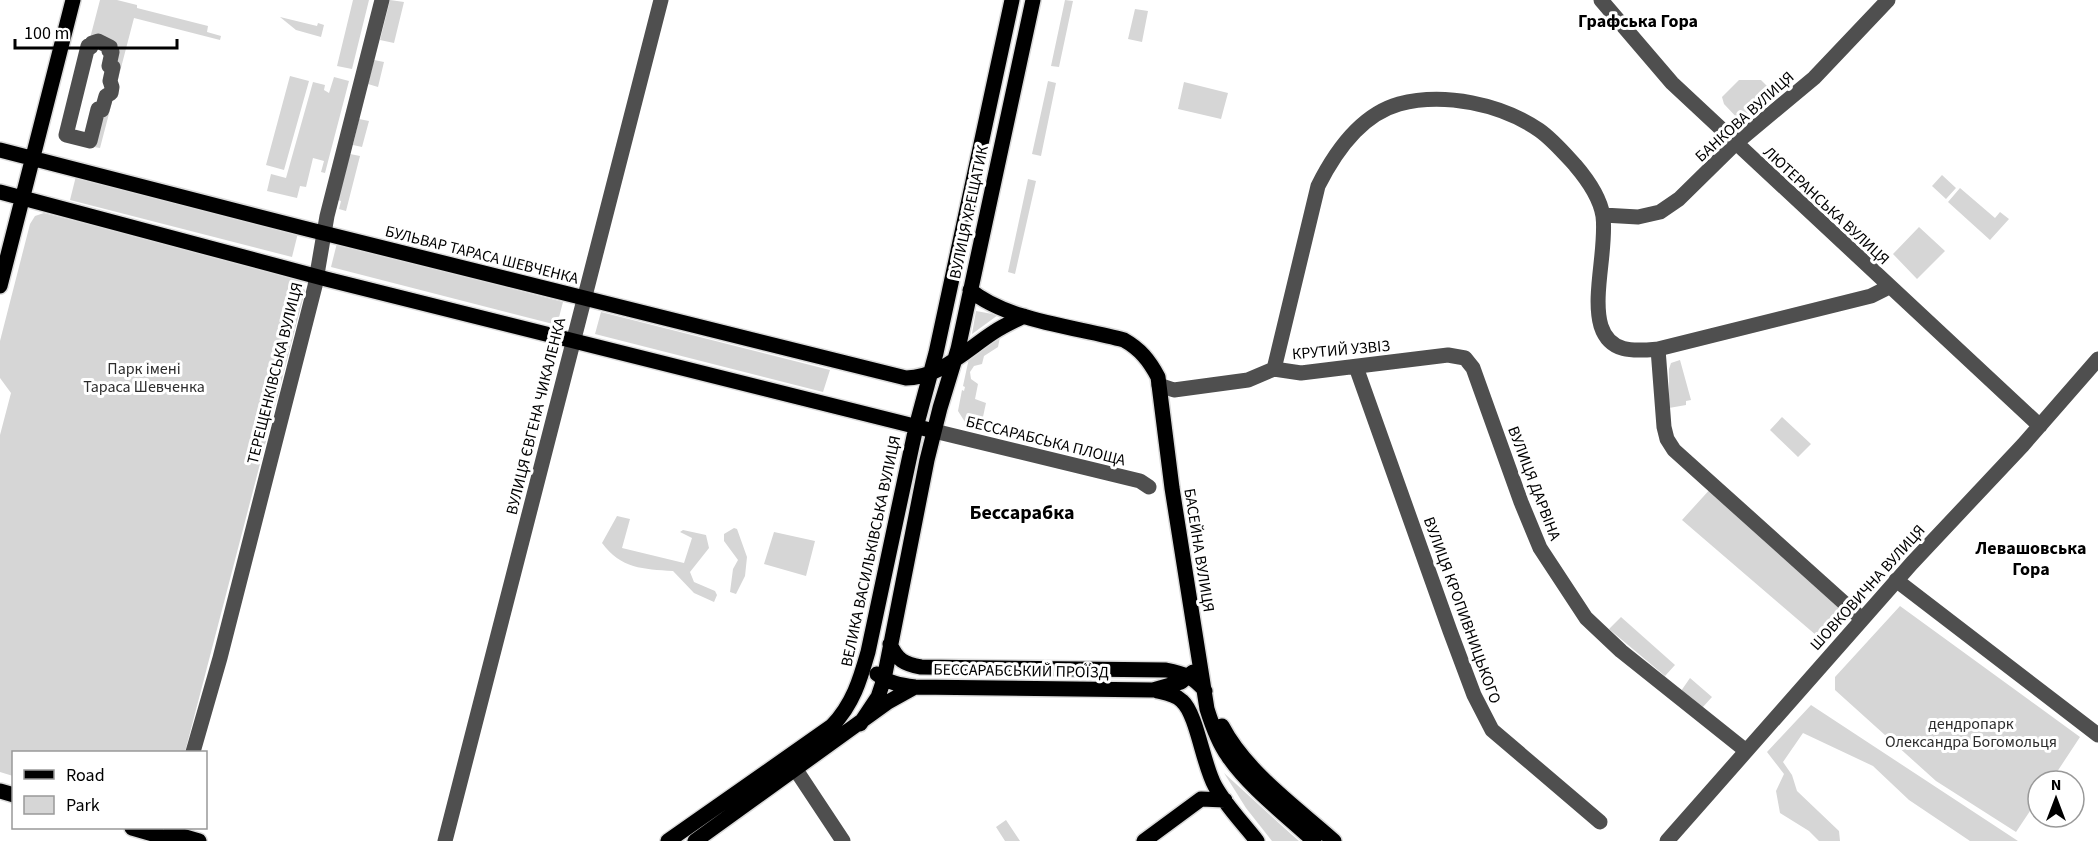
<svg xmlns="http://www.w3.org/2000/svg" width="2098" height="841" font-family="'Source Sans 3',sans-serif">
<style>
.green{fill:#d6d6d6}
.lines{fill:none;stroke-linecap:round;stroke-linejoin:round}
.major-casing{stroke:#dbdbdb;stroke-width:18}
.minor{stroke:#4f4f4f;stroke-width:15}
.major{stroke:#000;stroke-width:15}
.labels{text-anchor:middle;stroke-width:6;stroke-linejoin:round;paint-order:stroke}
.street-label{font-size:16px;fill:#000;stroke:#fff}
.park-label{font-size:16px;fill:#2d2d2d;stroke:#fff}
.neighbourhood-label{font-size:18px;font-weight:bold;fill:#000;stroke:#fff}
.quarter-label{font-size:20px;font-weight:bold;fill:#000;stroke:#fff}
</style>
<rect width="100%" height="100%" fill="#fff"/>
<path class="green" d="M 100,0 L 117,0 L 137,5 L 137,8 L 208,26 L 207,32 L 221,36 L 220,40 L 134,18 L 100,148 L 94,147 L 112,53 L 88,46 Z
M 353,0 L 369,0 L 352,69 L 337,66 Z
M 390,0 L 404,2 L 394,43 L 380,40 Z
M 1065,0 L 1073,1 L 1059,67 L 1051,66 Z
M 1135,9 L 1148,11 L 1142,42 L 1128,39 Z
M 280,17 L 317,26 L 318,23 L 324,25 L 321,37 L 296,30 Z
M 374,60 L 384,62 L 378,87 L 368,84 Z
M 290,76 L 309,81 L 284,170 L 266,165 Z
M 334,77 L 349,81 L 325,173 L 321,172 L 324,161 L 313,158 L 306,187 L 300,186 L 297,198 L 267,191 L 271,174 L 286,178 L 313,82 L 325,85 L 324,90 L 329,93 Z
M 1739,80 L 1761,80 L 1776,95 L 1754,118 L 1740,121 L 1724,104 L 1722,97 Z
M 1048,81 L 1056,83 L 1041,156 L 1032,154 Z
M 1184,82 L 1228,93 L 1221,119 L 1178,109 Z
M 359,119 L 369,121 L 362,147 L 353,145 Z
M 350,154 L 360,156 L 346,211 L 339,209 L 341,201 L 338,200 Z
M 1942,175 L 1956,188 L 1946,199 L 1932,186 Z
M 76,176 L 298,233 L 292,257 L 70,200 Z
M 1028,179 L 1036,181 L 1015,274 L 1008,272 Z
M 1960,188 L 1995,218 L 2000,212 L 2009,219 L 1990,240 L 1948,202 Z
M 44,213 L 293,276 L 301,281 L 305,291 L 185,752 L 14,752 L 13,776 L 0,772 L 0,435 L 11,393 L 0,378 L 0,341 L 30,224 L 35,216 Z
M 1919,227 L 1945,251 L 1917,279 L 1893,254 Z
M 337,243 L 563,302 L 557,325 L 331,267 Z
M 976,311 L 998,315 L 972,334 Z
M 601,312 L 830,370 L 823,392 L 595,334 Z
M 1000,337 L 998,347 L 984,356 L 982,364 L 974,366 L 970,372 L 971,379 L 978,384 L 975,399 L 986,403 L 981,426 L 965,422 L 958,411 L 962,390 L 964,391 L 965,387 L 963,386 L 969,358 Z
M 1680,360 L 1691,400 L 1686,401 L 1686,405 L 1669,408 L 1669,369 L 1671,363 Z
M 1782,417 L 1811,444 L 1798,457 L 1770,430 Z
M 1713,486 L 1854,611 L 1839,630 L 1824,642 L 1682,520 Z
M 617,516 L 630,519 L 622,548 L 684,563 L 692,538 L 680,532 L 683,530 L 706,535 L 709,548 L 690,572 L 694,582 L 715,591 L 717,595 L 714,602 L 694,593 L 673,571 C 643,569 621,569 602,543 Z
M 734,528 L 737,529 L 747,557 L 745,576 L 736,594 L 730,592 L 733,569 L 738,560 L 724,541 L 724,534 Z
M 774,532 L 815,541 L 806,576 L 764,564 Z
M 1900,606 L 2080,737 L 2051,781 L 2038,781 L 2038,799 L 2016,832 L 1936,781 L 1835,690 L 1835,677 Z
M 1621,617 L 1675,665 L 1665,676 L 1609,629 Z
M 1690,678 L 1712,697 L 1702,708 L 1681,691 Z
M 1811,705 L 2018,841 L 1970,841 L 1909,800 L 1873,766 L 1803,733 L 1783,762 L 1792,775 L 1797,791 L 1839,831 L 1840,841 L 1819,841 L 1809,831 L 1780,813 L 1776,791 L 1784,774 L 1767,752 Z
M 1224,773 L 1291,834 L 1299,841 L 1272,841 L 1246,808 Z
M 1006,820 L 1020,841 L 1005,841 L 996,827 Z"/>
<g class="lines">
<defs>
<path id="major" d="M 0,150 L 303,228 L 906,378 C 941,377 966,350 994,332 C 1003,326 1014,321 1024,316
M 0,192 L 326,279 L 934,431
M 0,286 L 73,0
M 970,290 C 1007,321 1077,327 1124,340 C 1140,349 1149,360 1158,377 L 1172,488 L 1207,709 C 1212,725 1218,742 1228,756 C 1249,787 1286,815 1314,841
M 890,644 C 897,660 904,664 921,667 L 1166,670 C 1182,673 1195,677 1205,691
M 877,674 C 888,683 901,685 915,687 L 1153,690 L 1181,682 L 1193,672
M 1157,691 C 1166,693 1175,694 1182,701 C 1197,714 1203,765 1215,786 C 1226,806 1243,823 1257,841
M 860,724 L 878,697 L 884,679 L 927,460 L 940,408 L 958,349 L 1033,0
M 1222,726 C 1246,772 1296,807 1334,841
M 0,791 L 14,795
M 132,828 L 163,837 L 175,834 L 199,841
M 668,841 L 832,726 C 853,704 860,680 868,652 L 898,511 L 916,427 L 936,353 L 1012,0
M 695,841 L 888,702 L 915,687
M 1144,841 L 1201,799 L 1225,800"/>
</defs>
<use href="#major" class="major-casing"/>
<path class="minor" d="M 1601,0 L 1672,83 L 2040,426
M 98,41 L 110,47 L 109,51 L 112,52 L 109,66 L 113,67 L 110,81 L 112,87 L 111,93 L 106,96 L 102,110 L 98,109 L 90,141 L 66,135 L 88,46 L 91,47 L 92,43 Z
M 1603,215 L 1638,217 L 1660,212 L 1679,199 L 1736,143 L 1814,78 L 1888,0
M 1658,349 L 1664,427 L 1667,439 L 1674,450 L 1862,619
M 1356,367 L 1450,631 L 1474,695 L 1492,730 L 1600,822
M 1274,369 L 1318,186 C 1335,152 1360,115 1399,104 C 1444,92 1501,104 1539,130 C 1552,139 1564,153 1575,165 C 1587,179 1600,197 1603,216 C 1607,248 1592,296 1601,326 C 1610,354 1635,351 1658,349 L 1871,296 L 1889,287
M 1159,385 L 1174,390 L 1248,380 L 1274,369 L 1301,373 L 1448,355 L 1465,358 L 1473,368 L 1521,502 L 1540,548 L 1586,618 L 1621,651 L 1745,750
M 934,431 L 1140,481 L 1149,487
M 1896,580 L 2098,735
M 193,752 L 220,658 L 315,286 L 327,216 L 382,0
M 796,770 L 843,841
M 445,841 L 661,0
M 1667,841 L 1912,563 L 2023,445 L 2098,359"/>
<use href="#major" class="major"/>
</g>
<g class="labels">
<g class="street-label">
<text transform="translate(1744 116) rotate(-42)" y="6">БАНКОВА ВУЛИЦЯ</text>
<text transform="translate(1827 205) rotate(43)" y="6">ЛЮТЕРАНСЬКА ВУЛИЦЯ</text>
<text transform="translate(968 212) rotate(-78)" y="6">ВУЛИЦЯ ХРЕЩАТИК</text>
<text transform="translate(482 254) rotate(14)" y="6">БУЛЬВАР ТАРАСА ШЕВЧЕНКА</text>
<text transform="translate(1341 349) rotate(-5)" y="6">КРУТИЙ УЗВІЗ</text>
<text transform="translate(274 373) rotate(-76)" y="6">ТЕРЕЩЕНКІВСЬКА ВУЛИЦЯ</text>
<text transform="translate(535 416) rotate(-76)" y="6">ВУЛИЦЯ ЄВГЕНА ЧИКАЛЕНКА</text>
<text transform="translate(1046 440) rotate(14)" y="6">БЕССАРАБСЬКА ПЛОЩА</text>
<text transform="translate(1535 483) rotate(69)" y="6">ВУЛИЦЯ ДАРВІНА</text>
<text transform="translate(1200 550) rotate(81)" y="6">БАСЕЙНА ВУЛИЦЯ</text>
<text transform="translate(870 551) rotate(-78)" y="6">ВЕЛИКА ВАСИЛЬКІВСЬКА ВУЛИЦЯ</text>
<text transform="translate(1867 587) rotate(-48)" y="6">ШОВКОВИЧНА ВУЛИЦЯ</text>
<text transform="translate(1463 610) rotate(70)" y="6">ВУЛИЦЯ КРОПИВНИЦЬКОГО</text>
<text transform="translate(1021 670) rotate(1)" y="6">БЕССАРАБСЬКИЙ ПРОЇЗД</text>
</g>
<g class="park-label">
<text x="144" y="374">Парк імені<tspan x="144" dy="18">Тараса Шевченка</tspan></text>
<text x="1971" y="729">дендропарк<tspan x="1971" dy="18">Олександра Богомольця</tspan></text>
</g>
<g class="neighbourhood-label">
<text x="1638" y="27">Графська Гора</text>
<text x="2031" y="554">Левашовська<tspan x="2031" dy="21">Гора</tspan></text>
</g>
<g class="quarter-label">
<text x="1022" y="519">Бессарабка</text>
</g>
</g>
<rect x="12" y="751" width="195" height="78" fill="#ffffff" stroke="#999999" stroke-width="1.5"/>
<rect x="24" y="770" width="30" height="9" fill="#000000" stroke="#999999" stroke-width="1.5"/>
<text x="66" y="781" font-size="18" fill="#000000">Road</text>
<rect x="24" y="796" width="30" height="18" fill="#d6d6d6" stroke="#999999" stroke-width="1.5"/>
<text x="66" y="811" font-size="18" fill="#000000">Park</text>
<g transform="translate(2056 799)"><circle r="28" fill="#ffffff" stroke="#999999" stroke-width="1.5"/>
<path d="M0-4.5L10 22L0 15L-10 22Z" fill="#000000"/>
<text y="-9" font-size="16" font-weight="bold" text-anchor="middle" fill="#000000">N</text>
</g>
<path d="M15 39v9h162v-9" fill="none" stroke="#000000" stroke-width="3"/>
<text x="24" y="39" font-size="18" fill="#000000" stroke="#ffffff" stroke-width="4.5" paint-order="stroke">100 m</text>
</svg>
